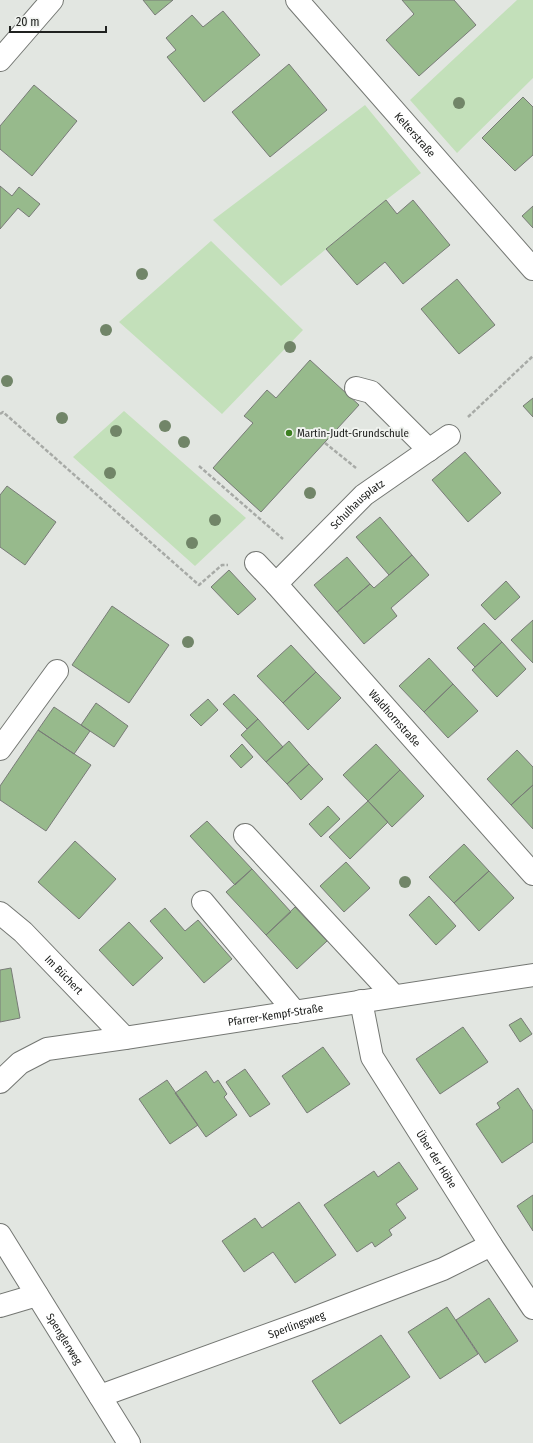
<svg xmlns="http://www.w3.org/2000/svg" width="533" height="1443" font-family="'Fira Sans Condensed',sans-serif">
<style>
.green{fill:#c3e0ba}
.building{fill:#97ba8c;stroke:#787b77}
.lines{fill:none;stroke-linecap:round;stroke-linejoin:round}
.minor-casing{stroke:#747773;stroke-width:24}
.path{stroke:#a7aaa6;stroke-width:2.5;stroke-dasharray:4 2;stroke-linecap:butt}
.minor{stroke:#fff;stroke-width:22}
.tree{fill:#718568}
.poi-dot{fill:#3d7f21;stroke:#f0f3ef;stroke-width:1.5}
.labels{text-anchor:middle;stroke-width:4;stroke-linejoin:round;paint-order:stroke}
.street-label{font-size:11px;fill:#202220;stroke:#f0f3ef}
.poi-label{font-size:11px;fill:#202220;stroke:#f0f3ef;text-anchor:start}
</style>
<rect width="100%" height="100%" fill="#e2e6e1"/>
<path class="green" d="M 517,0 L 533,0 L 533,78 L 457,153 L 410,100 Z
M 365,105 L 421,173 L 386,200 L 281,286 L 213,220 Z
M 211,241 L 303,330 L 222,414 L 119,322 Z
M 124,411 L 246,518 L 195,566 L 73,457 Z"/>
<path class="building" d="M 143,0 L 173,0 L 155,15 Z
M 402,0 L 454,0 L 476,25 L 419,76 L 386,40 L 414,14 Z
M 223,11 L 260,55 L 204,102 L 167,57 L 176,50 L 166,38 L 192,15 L 203,27 Z
M 289,64 L 327,110 L 270,157 L 232,112 Z
M 34,85 L 77,121 L 32,176 L 0,149 L 0,126 Z
M 523,97 L 533,107 L 533,155 L 515,171 L 482,138 Z
M 0,186 L 12,196 L 19,187 L 40,204 L 29,217 L 18,208 L 0,229 Z
M 386,200 L 397,214 L 413,200 L 450,245 L 403,284 L 385,262 L 357,285 L 326,249 Z
M 533,206 L 533,228 L 522,216 Z
M 457,279 L 495,325 L 459,354 L 421,309 Z
M 310,360 L 359,405 L 261,512 L 213,468 L 253,423 L 244,416 L 267,390 L 276,398 Z
M 533,398 L 533,417 L 523,406 Z
M 465,452 L 501,493 L 468,522 L 432,480 Z
M 7,486 L 56,522 L 25,565 L 0,547 L 0,495 Z
M 380,517 L 412,555 L 389,575 L 356,537 Z
M 412,555 L 429,575 L 391,608 L 397,616 L 364,644 L 337,612 L 370,584 L 374,588 Z
M 347,557 L 370,584 L 337,612 L 314,585 Z
M 229,570 L 256,599 L 238,615 L 211,587 Z
M 506,581 L 520,597 L 495,620 L 481,605 Z
M 112,606 L 169,645 L 129,703 L 72,665 Z
M 533,620 L 533,663 L 511,640 Z
M 484,623 L 502,642 L 475,667 L 457,648 Z
M 502,642 L 526,669 L 497,697 L 472,670 Z
M 291,645 L 316,672 L 283,703 L 257,676 Z
M 429,658 L 453,684 L 424,712 L 399,686 Z
M 316,672 L 341,698 L 308,730 L 283,703 Z
M 453,684 L 478,711 L 448,738 L 424,712 Z
M 234,694 L 258,719 L 247,729 L 223,704 Z
M 208,699 L 218,710 L 201,726 L 190,715 Z
M 96,703 L 128,726 L 114,747 L 81,725 Z
M 54,707 L 90,731 L 74,754 L 38,730 Z
M 258,719 L 283,747 L 266,762 L 241,735 Z
M 38,730 L 91,765 L 46,831 L 0,800 L 0,786 Z
M 289,741 L 309,764 L 287,784 L 266,762 Z
M 242,744 L 253,757 L 241,768 L 230,756 Z
M 376,744 L 400,770 L 368,801 L 343,775 Z
M 517,750 L 533,767 L 533,785 L 511,805 L 487,779 Z
M 309,764 L 323,779 L 301,800 L 287,784 Z
M 400,770 L 424,796 L 392,827 L 368,801 Z
M 533,785 L 533,829 L 511,805 Z
M 368,801 L 388,822 L 350,859 L 329,837 Z
M 328,806 L 340,819 L 321,837 L 309,824 Z
M 207,821 L 252,869 L 235,885 L 190,836 Z
M 75,841 L 116,879 L 79,919 L 38,882 Z
M 464,844 L 489,871 L 454,903 L 429,877 Z
M 346,862 L 370,888 L 344,912 L 320,886 Z
M 252,869 L 291,912 L 266,935 L 226,892 Z
M 489,871 L 514,898 L 479,931 L 454,903 Z
M 429,896 L 456,926 L 436,945 L 409,915 Z
M 295,907 L 327,941 L 297,969 L 266,935 Z
M 165,908 L 185,931 L 198,920 L 232,959 L 204,983 L 150,921 Z
M 129,922 L 163,958 L 133,986 L 99,950 Z
M 11,968 L 20,1018 L 0,1022 L 0,970 Z
M 521,1018 L 532,1034 L 520,1042 L 509,1025 Z
M 463,1027 L 488,1062 L 440,1094 L 416,1059 Z
M 323,1047 L 350,1084 L 307,1113 L 282,1076 Z
M 245,1069 L 270,1104 L 250,1117 L 226,1082 Z
M 206,1071 L 214,1083 L 218,1080 L 227,1094 L 224,1097 L 237,1115 L 206,1137 L 175,1093 Z
M 167,1080 L 198,1125 L 170,1144 L 139,1099 Z
M 518,1088 L 533,1111 L 533,1142 L 502,1163 L 476,1124 L 500,1108 L 497,1103 Z
M 399,1162 L 418,1189 L 396,1204 L 406,1218 L 389,1230 L 392,1235 L 375,1247 L 372,1242 L 357,1252 L 324,1205 L 374,1171 L 378,1177 Z
M 533,1195 L 533,1231 L 517,1206 Z
M 299,1202 L 336,1255 L 295,1283 L 273,1252 L 244,1272 L 222,1241 L 255,1218 L 262,1228 Z
M 489,1298 L 518,1341 L 485,1363 L 456,1320 Z
M 447,1307 L 478,1354 L 440,1379 L 408,1332 Z
M 381,1335 L 410,1377 L 340,1424 L 312,1381 Z"/>
<g class="lines">
<defs>
<g id="minor">
<path id="s1" d="M 297,0 L 533,269"/>
<path d="M 0,60 L 52,0"/>
<path d="M 356,388 L 371,392 L 429,450"/>
<path id="s2" d="M 256,563 L 276,584 L 533,874"/>
<path id="s3" d="M 276,584 L 364,495 L 449,436"/>
<path d="M 0,749 L 57,671"/>
<path d="M 245,835 L 394,996"/>
<path d="M 203,902 L 295,1012"/>
<path id="s4" d="M 0,913 L 23,932 L 125,1038"/>
<path id="s5" d="M 361,1001 L 372,1057 L 491,1245 L 533,1308"/>
<path id="s6" d="M 0,1082 L 20,1063 L 47,1049 L 125,1038 L 533,975"/>
<path id="s7" d="M 0,1235 L 129,1443"/>
<path d="M 0,1306 L 37,1295"/>
<path id="s8" d="M 100,1396 L 309,1320 L 443,1269 L 491,1245"/>
</g>
</defs>
<use href="#minor" class="minor-casing"/>
<path class="path" d="M 0,414 L 3,412 L 199,585 L 222,565 L 228,565
M 468,417 L 533,356
M 325,443 L 356,468
M 199,466 L 283,539"/>
<use href="#minor" class="minor"/>
</g>
<g class="tree">
<circle cx="459" cy="103" r="6"/>
<circle cx="142" cy="274" r="6"/>
<circle cx="106" cy="330" r="6"/>
<circle cx="290" cy="347" r="6"/>
<circle cx="7" cy="381" r="6"/>
<circle cx="62" cy="418" r="6"/>
<circle cx="165" cy="426" r="6"/>
<circle cx="116" cy="431" r="6"/>
<circle cx="184" cy="442" r="6"/>
<circle cx="110" cy="473" r="6"/>
<circle cx="310" cy="493" r="6"/>
<circle cx="215" cy="520" r="6"/>
<circle cx="192" cy="543" r="6"/>
<circle cx="188" cy="642" r="6"/>
<circle cx="405" cy="882" r="6"/>
</g>
<circle class="poi-dot" cx="289" cy="433" r="4"/>
<g class="labels">
<g class="street-label">
<text dy="4" stroke="none"><textPath href="#s1" startOffset="179">Kelterstraße</textPath></text>
<text dy="4" stroke="none"><textPath href="#s3" startOffset="114">Schulhausplatz</textPath></text>
<text dy="4" stroke="none"><textPath href="#s2" startOffset="208">Waldhornstraße</textPath></text>
<text dy="4" stroke="none"><textPath href="#s4" startOffset="89">Im Büchert</textPath></text>
<text dy="4" stroke="none"><textPath href="#s6" startOffset="289">Pfarrer-Kempf-Straße</textPath></text>
<text dy="4" stroke="none"><textPath href="#s5" startOffset="178">Über der Höhe</textPath></text>
<text dy="4" stroke="none"><textPath href="#s8" startOffset="209">Sperlingsweg</textPath></text>
<text dy="4" stroke="none"><textPath href="#s7" startOffset="122">Spenglerweg</textPath></text>
</g>
<g class="poi-label">
<text x="297" y="437">Martin-Judt-Grundschule</text>
</g>
</g>
<path d="M10 26v6h96v-6" fill="none" stroke="#202220" stroke-width="2"/>
<text x="16" y="26" font-size="12" fill="#202220" stroke="#f0f3ef" stroke-width="3" paint-order="stroke">20 m</text>
</svg>
